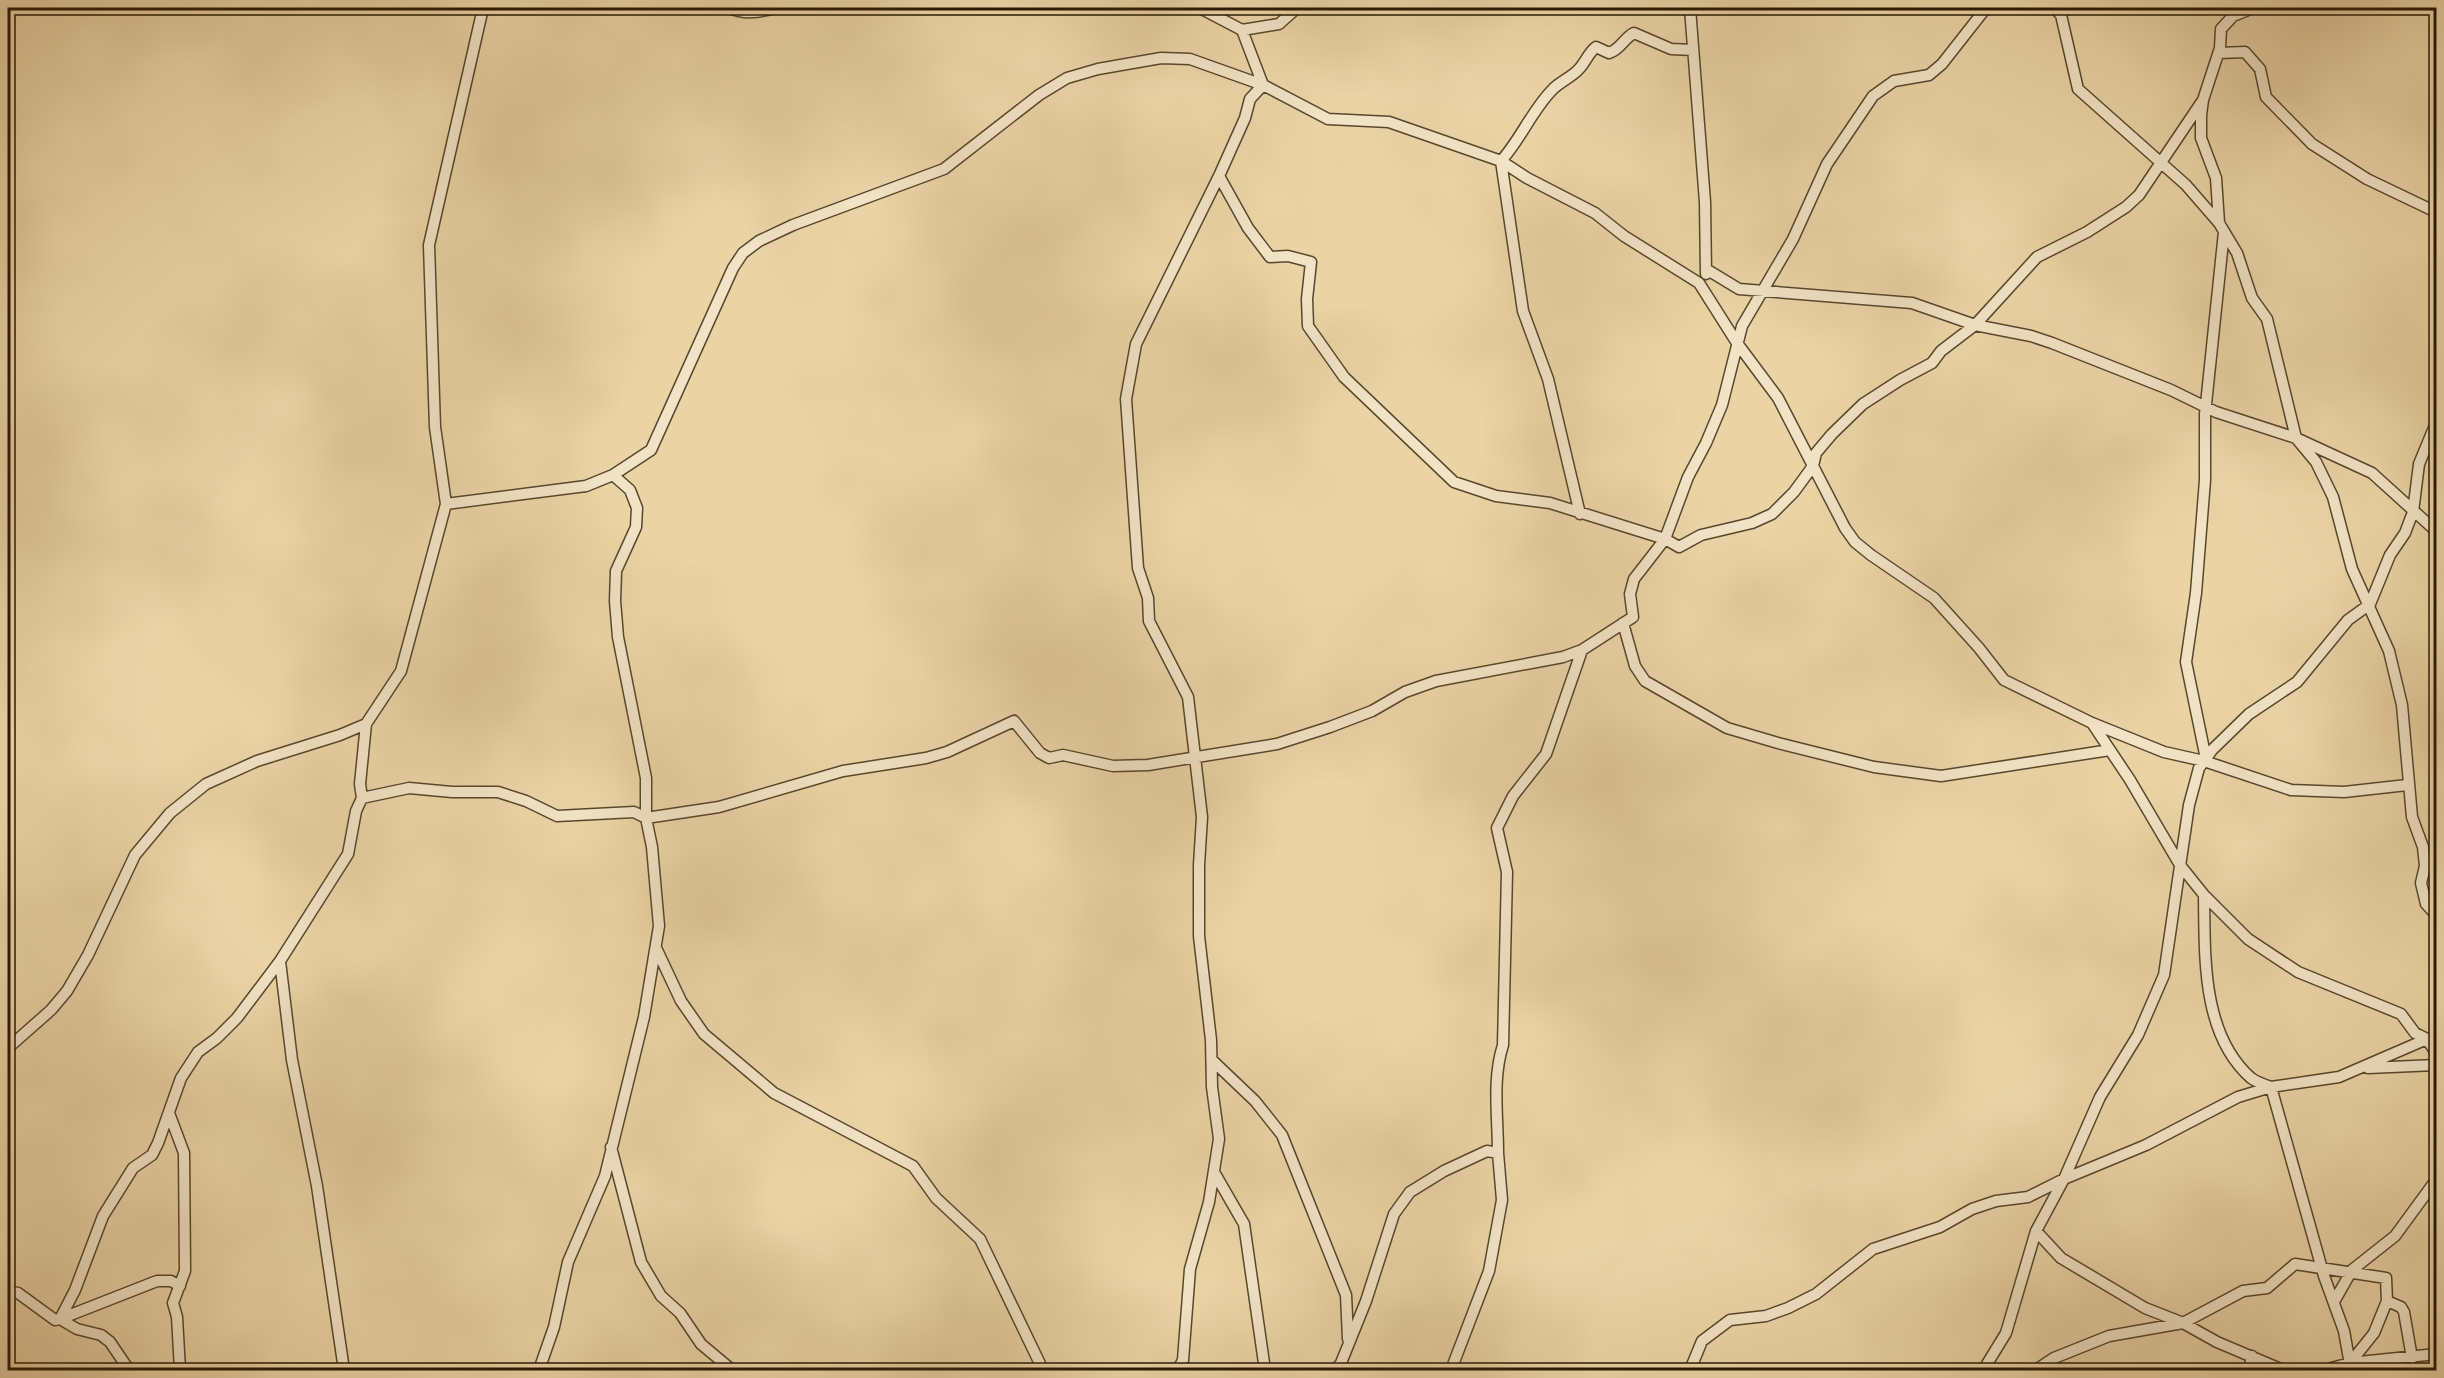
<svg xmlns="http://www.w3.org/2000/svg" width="2444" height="1378" font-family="'Libre Bodoni',serif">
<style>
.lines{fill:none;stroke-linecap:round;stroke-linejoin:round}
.minor-casing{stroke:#58472c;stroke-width:13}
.minor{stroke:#f1e3c5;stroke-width:10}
</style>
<rect width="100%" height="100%" fill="#ead4a6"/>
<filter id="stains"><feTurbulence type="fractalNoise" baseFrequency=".00333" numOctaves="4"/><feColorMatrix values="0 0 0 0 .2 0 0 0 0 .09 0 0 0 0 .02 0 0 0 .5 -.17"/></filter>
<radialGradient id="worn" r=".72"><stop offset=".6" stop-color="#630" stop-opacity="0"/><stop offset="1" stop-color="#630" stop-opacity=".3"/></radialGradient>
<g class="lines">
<defs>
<path id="minor" d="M 730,8 C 745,15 760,12 775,8
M 1200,8 L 1242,30 L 1279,24 L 1297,8
M 1690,8 L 1705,202 L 1706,274
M 2054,8 L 2061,15 L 2078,89 L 2186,185 L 2219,223
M 2253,8 L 2233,16 L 2221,29 L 2220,48 L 2203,100 L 2201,115 L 2201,138 L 2216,178 L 2219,223 L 2237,253 L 2252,298 L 2267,319 L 2296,438 L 2316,462 L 2333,497 L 2352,569 L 2389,651 L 2402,705 L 2412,817 L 2423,847 L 2425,866 L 2421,883 L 2426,904 L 2436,915
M 1242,30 L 1263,85
M 2219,53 L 2245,52 L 2260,69 L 2266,97 L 2312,144 L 2367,179 L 2436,212
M 1501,161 L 1523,311 L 1548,379 L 1580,514
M 1501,161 C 1521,139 1532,110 1553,89 C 1561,81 1572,77 1579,69 C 1586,62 1588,53 1596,47 L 1609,53 C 1621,49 1623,39 1634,33 L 1671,49 L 1693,50
M 1219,176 L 1248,228 L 1270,257 L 1288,256 L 1311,262 L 1307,299 L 1308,326 L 1344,377 L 1454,482 L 1496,496 L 1550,503 L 1665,539 L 1679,547 L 1701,535 L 1752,523 L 1772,514 L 1794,492 L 1813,466 L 1816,453 L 1832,434 L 1863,404 L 1900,380 L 1932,363 L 1941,351 L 1975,325 L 2037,257 L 2087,232 L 2126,207 L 2139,195 L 2203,100
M 1706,269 L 1739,289 L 1912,303 L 1975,325 L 2031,336 L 2052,343 L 2171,390 L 2216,412 L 2296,438 L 2372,473 L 2436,531
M 446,504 L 586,486 L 613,475 L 651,450 L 733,268 L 743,253 L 759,241 L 793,225 L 944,169 L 1039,95 L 1067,78 L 1098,69 L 1161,58 L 1190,59 L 1263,85 L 1328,119 L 1389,122 L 1501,161 L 1527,178 L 1595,213 L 1624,236 L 1699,283 L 1737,343 L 1778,398 L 1845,528 L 1855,542 L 1871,555 L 1934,598 L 1979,648 L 2004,680 L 2092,723 L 2130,780 L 2180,865 L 2204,895 L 2248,939 L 2298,972 L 2401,1014 L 2415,1033 L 2427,1039 L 2436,1053
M 1623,623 L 1635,666 L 1645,681 L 1727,728 L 1778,743 L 1874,767 L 1941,776 L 2110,750
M 2092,723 L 2164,752 L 2204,761 L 2291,790 L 2344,792 L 2407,785
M 2206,759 L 2186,662 L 2196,593 L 2205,480 L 2205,414 L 2224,232
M 362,798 L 409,788 L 452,792 L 498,792 L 526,801 L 557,816 L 634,812 L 646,818 L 719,807 L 843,771 L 926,758 L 947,752 L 1014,721 L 1040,753 L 1049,758 L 1063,755 L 1113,766 L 1148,765 L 1277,744 L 1330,727 L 1372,711 L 1405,692 L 1436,681 L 1563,657 L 1582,650 L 1633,617 L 1630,594 L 1634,579 L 1665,539 L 1688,477 L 1706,443 L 1722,405 L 1742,326 L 1793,239 L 1827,164 L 1873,96 L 1894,81 L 1929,75 L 1942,64 L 1986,8
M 2204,895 C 2205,955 2201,1034 2251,1078 C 2256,1082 2265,1085 2271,1087
M 657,950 L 681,1001 L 704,1034 L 774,1093 L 913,1166 L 936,1198 L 980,1239 L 1043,1370
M 280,961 L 292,1060 L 317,1186 L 344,1370
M 8,1048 L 51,1010 L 67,991 L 88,955 L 135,855 L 170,813 L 206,784 L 257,761 L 340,735 L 366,724 L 401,671 L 446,504 L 435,427 L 429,245 L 483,8
M 1213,1061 L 1255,1101 L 1282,1135 L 1346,1295 L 1348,1339
M 2368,1068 L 2436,1065
M 2271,1087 L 2324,1276 L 2344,1331 L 2351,1370
M 169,1113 L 184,1153 L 185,1271 L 173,1303 L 177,1317 L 180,1370
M 611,1147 L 641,1262 L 661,1296 L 680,1313 L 701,1344 L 732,1370
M 1214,1172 L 1244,1224 L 1265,1370
M 2036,1231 L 2061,1258 L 2145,1308 L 2183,1323 L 2217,1342 L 2283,1370
M 8,1291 L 18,1293 L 55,1320 L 60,1319 L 77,1329 L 101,1335 L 110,1342 L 129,1370
M 2335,1300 L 2352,1270 L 2395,1236 L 2436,1180
M 60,1319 L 75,1290 L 103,1216 L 133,1168 L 152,1155 L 158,1143 L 181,1078 L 198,1052 L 217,1038 L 237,1018 L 280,961 L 348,854 L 356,811 L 362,798 L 360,784 L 366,724
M 60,1319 L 157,1281 L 171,1281 L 180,1286
M 2350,1363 L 2374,1333 L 2387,1301 L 2401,1307 L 2404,1312 L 2412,1358
M 539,1370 L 554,1327 L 568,1262 L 605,1176 L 644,1017 L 659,926 L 652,847 L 646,818 L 646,778 L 618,637 L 615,601 L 616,571 L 636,527 L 637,508 L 630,490 L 613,475
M 1178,1370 L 1183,1360 L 1190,1269 L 1209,1202 L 1219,1139 L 1212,1087 L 1211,1040 L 1199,936 L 1199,865 L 1202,817 L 1188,697 L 1149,621 L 1148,598 L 1138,568 L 1126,399 L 1136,344 L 1219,176 L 1245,118 L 1250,99 L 1263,85
M 1335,1370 L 1341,1363 L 1366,1301 L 1394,1214 L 1410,1192 L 1444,1171 L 1487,1151 L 1498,1153 C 1498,1117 1492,1079 1503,1045 L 1507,872 L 1497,828 L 1513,796 L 1546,754 L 1582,650
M 1451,1370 L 1489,1271 L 1502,1200 L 1498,1153
M 1690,1370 L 1702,1341 L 1730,1320 L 1766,1316 L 1788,1308 L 1816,1294 L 1873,1249 L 1940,1227 L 1972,1209 L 1996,1201 L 2028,1197 L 2064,1179 L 2146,1145 L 2238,1097 L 2271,1087 L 2339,1077 L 2427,1039
M 1987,1370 L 1987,1364 L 2006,1333 L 2036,1231 L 2064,1179 L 2100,1097 L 2138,1035 L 2164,975 L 2189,805 L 2199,768 L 2212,750 L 2249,714 L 2297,682 L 2348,620 L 2370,604 L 2390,555 L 2405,533 L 2413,512 L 2419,464 L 2436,423
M 2036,1370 L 2054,1358 L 2109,1336 L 2183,1323 L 2243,1291 L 2267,1288 L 2295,1264 L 2386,1278 L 2387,1301
M 2249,1370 L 2252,1356
M 2324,1370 L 2350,1363 L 2436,1354"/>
</defs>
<use href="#minor" class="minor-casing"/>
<use href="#minor" class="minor"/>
</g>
<rect width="2444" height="1378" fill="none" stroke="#ead4a6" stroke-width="30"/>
<rect x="9" y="9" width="2426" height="1360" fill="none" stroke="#281803" stroke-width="3"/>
<rect x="15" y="15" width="2414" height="1348" fill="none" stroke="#281803" stroke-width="1.5"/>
<rect width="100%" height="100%" filter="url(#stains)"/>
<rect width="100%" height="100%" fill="url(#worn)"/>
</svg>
